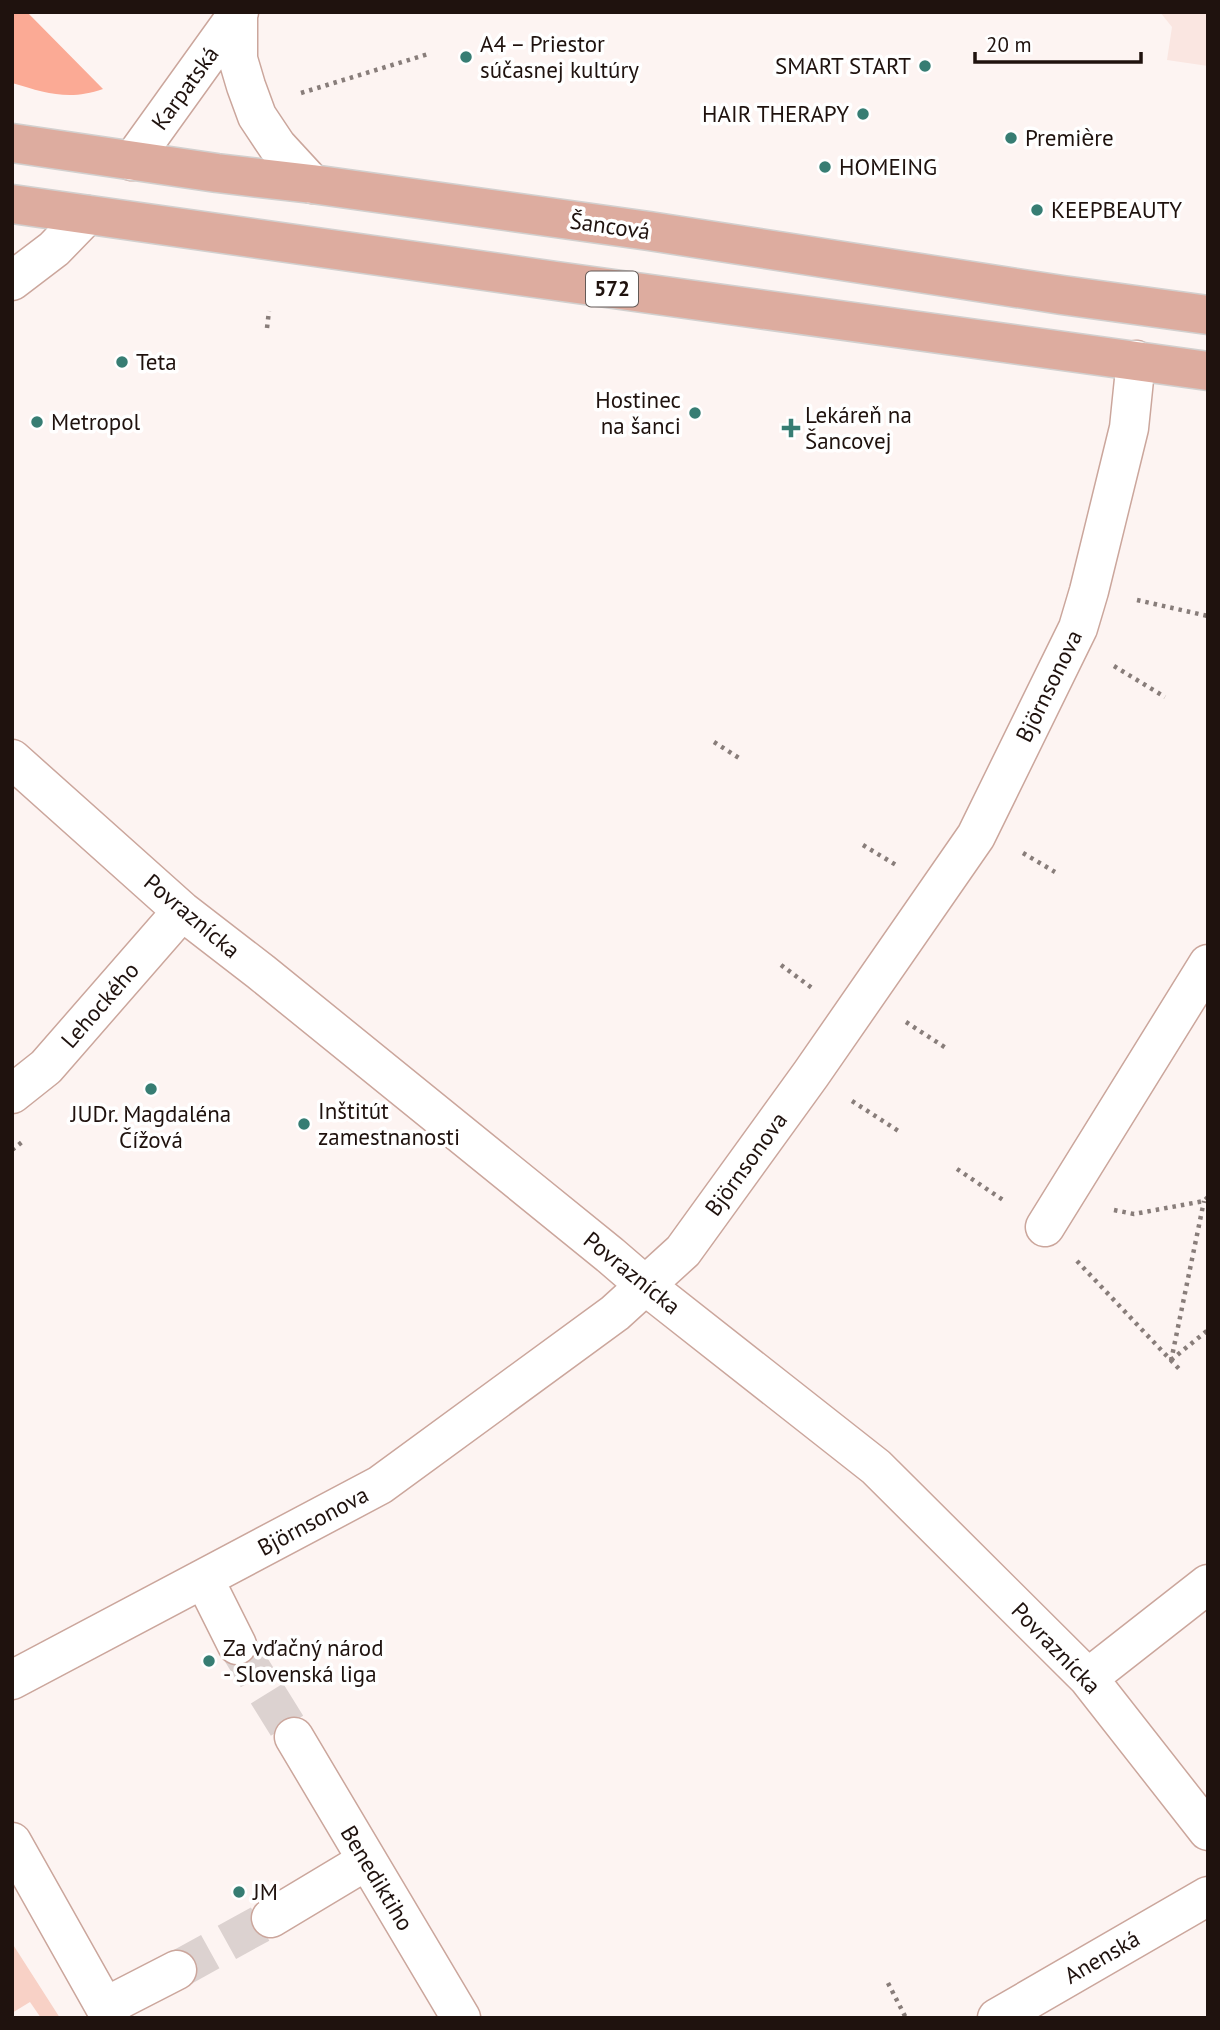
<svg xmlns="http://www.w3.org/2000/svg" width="1220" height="2030" font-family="'PT Sans',sans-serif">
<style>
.built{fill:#fae6e1}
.green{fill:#f8d1c6}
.forest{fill:#fbaa95}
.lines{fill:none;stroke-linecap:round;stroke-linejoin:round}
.minor-tunnel{stroke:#dcd2d0;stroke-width:38;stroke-dasharray:38 19;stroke-linecap:butt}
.minor-casing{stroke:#cba69c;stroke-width:41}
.major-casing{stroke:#d2d0cf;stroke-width:41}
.path{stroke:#887d7a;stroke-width:4.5;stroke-dasharray:3.5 5;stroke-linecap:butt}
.minor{stroke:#fff;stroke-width:38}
.major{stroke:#ddac9f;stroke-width:38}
.poi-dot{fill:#377d73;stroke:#fff;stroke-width:2.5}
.labels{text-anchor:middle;stroke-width:7;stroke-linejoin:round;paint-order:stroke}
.shield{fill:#fff;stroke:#625956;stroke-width:2}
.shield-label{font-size:21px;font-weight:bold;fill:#1f120e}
.poi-label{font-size:23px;fill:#1f120e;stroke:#fff;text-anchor:start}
.street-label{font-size:23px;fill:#1f120e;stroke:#fff}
</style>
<rect width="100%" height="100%" fill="#fdf4f2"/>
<path class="built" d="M 1160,12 L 1208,12 L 1208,66 L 1167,60 L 1172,27 Z"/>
<path class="green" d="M 12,1943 L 60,2018 L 41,2018 L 30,2002 L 12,2013 Z"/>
<path class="forest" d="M 12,12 L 27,12 L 103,89 C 69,101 46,93 12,83 Z"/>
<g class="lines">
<path class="minor-tunnel" d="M 237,1645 L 294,1737
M 177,1970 L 271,1918"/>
<defs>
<path id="minor" d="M 238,15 L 238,59 L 246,86 L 257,116 L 277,146 L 312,184
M 132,161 L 239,12
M 12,281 L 54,249 L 87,215
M 12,759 L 182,911 L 261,972 L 610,1255 L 646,1286 L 876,1467 L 1088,1678 L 1208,1831
M 12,1094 L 46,1067 L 182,911
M 1045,1227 L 1208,964
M 204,1579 L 237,1645
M 1088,1678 L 1208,1584
M 12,1680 L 380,1485 L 615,1313 L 683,1251 L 811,1074 L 976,836 L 1078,628 L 1089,591 L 1129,428 L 1136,360
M 294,1737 L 461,2018
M 12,1842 L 111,2018
M 271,1918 L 366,1861
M 105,2007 L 177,1970
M 997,2018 L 1208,1896"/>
<path id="major" d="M 12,143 L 217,173 L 312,184 L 649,231 L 1062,295 L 1208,315
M 12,204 L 556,281 L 1208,371"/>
</defs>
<use href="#minor" class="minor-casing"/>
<use href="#major" class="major-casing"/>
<path class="path" d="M 301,93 L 428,54
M 267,328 L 269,311
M 1137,600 L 1208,616
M 1114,666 L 1165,697
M 714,742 L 739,758
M 863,845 L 896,865
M 1023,853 L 1055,872
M 781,965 L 812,988
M 906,1022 L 946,1048
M 852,1101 L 900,1132
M 12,1150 L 22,1142
M 957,1169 L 1003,1200
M 1114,1210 L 1134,1214 L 1204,1201 L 1208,1197
M 1077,1261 L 1182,1372
M 1171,1360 L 1208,1330
M 1171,1361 L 1204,1201
M 888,1983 L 906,2018"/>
<use href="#minor" class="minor"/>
<use href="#major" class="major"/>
</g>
<g class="poi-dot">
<circle cx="466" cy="57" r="7"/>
<circle cx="925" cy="66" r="7"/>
<circle cx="863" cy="114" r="7"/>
<circle cx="1011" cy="138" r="7"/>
<circle cx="825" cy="167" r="7"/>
<circle cx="1037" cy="210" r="7"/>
<circle cx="122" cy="362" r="7"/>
<circle cx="695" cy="413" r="7"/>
<circle cx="37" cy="422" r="7"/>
<path d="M787.5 417.5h7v7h7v7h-7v7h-7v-7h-7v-7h7z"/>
<circle cx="151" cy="1089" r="7"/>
<circle cx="304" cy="1124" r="7"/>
<circle cx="209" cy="1661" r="7"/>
<circle cx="239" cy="1892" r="7"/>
</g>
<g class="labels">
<rect class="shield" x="586" y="271.5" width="52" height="35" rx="5"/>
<g class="shield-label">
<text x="612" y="296">572</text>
</g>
<g class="poi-label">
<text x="480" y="52">A4 – Priestor<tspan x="480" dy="26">súčasnej kultúry</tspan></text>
<text x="911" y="74" text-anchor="end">SMART START</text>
<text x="849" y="122" text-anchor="end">HAIR THERAPY</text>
<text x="1025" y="146">Premiѐre</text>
<text x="839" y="175">HOMEING</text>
<text x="1051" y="218">KEEPBEAUTY</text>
<text x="136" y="370">Teta</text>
<text x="681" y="408" text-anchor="end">Hostinec<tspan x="681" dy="26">na šanci</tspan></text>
<text x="805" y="423">Lekáreň na<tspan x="805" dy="26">Šancovej</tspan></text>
<text x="51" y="430">Metropol</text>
<text x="318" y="1119">Inštitút<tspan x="318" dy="26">zamestnanosti</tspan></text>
<text x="151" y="1122" text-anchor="middle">JUDr. Magdaléna<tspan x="151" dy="26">Čížová</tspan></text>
<text x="223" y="1656">Za vďačný národ<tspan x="223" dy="26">- Slovenská liga</tspan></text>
<text x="253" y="1900">JM</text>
</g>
<g class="street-label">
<text transform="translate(185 88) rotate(-54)" y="8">Karpatská</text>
<text transform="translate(610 226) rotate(8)" y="8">Šancová</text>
<text transform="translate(1049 686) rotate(-64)" y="8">Björnsonova</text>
<text transform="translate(192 916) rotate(40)" y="8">Povraznícka</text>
<text transform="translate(100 1005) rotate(-49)" y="8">Lehockého</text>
<text transform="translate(746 1164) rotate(-54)" y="8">Björnsonova</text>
<text transform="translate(632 1273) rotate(39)" y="8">Povraznícka</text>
<text transform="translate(313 1521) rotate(-28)" y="8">Björnsonova</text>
<text transform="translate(1056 1648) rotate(46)" y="8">Povraznícka</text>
<text transform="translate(377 1878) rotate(59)" y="8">Benediktiho</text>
<text transform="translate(1102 1957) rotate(-30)" y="8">Anenská</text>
</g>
</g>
<rect width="1220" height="2030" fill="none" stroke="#1f120e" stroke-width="28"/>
<path d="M975 52v10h166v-10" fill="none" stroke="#1f120e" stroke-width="3.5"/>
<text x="986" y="52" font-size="21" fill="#1f120e" stroke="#ffffff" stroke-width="5" paint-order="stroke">20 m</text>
</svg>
